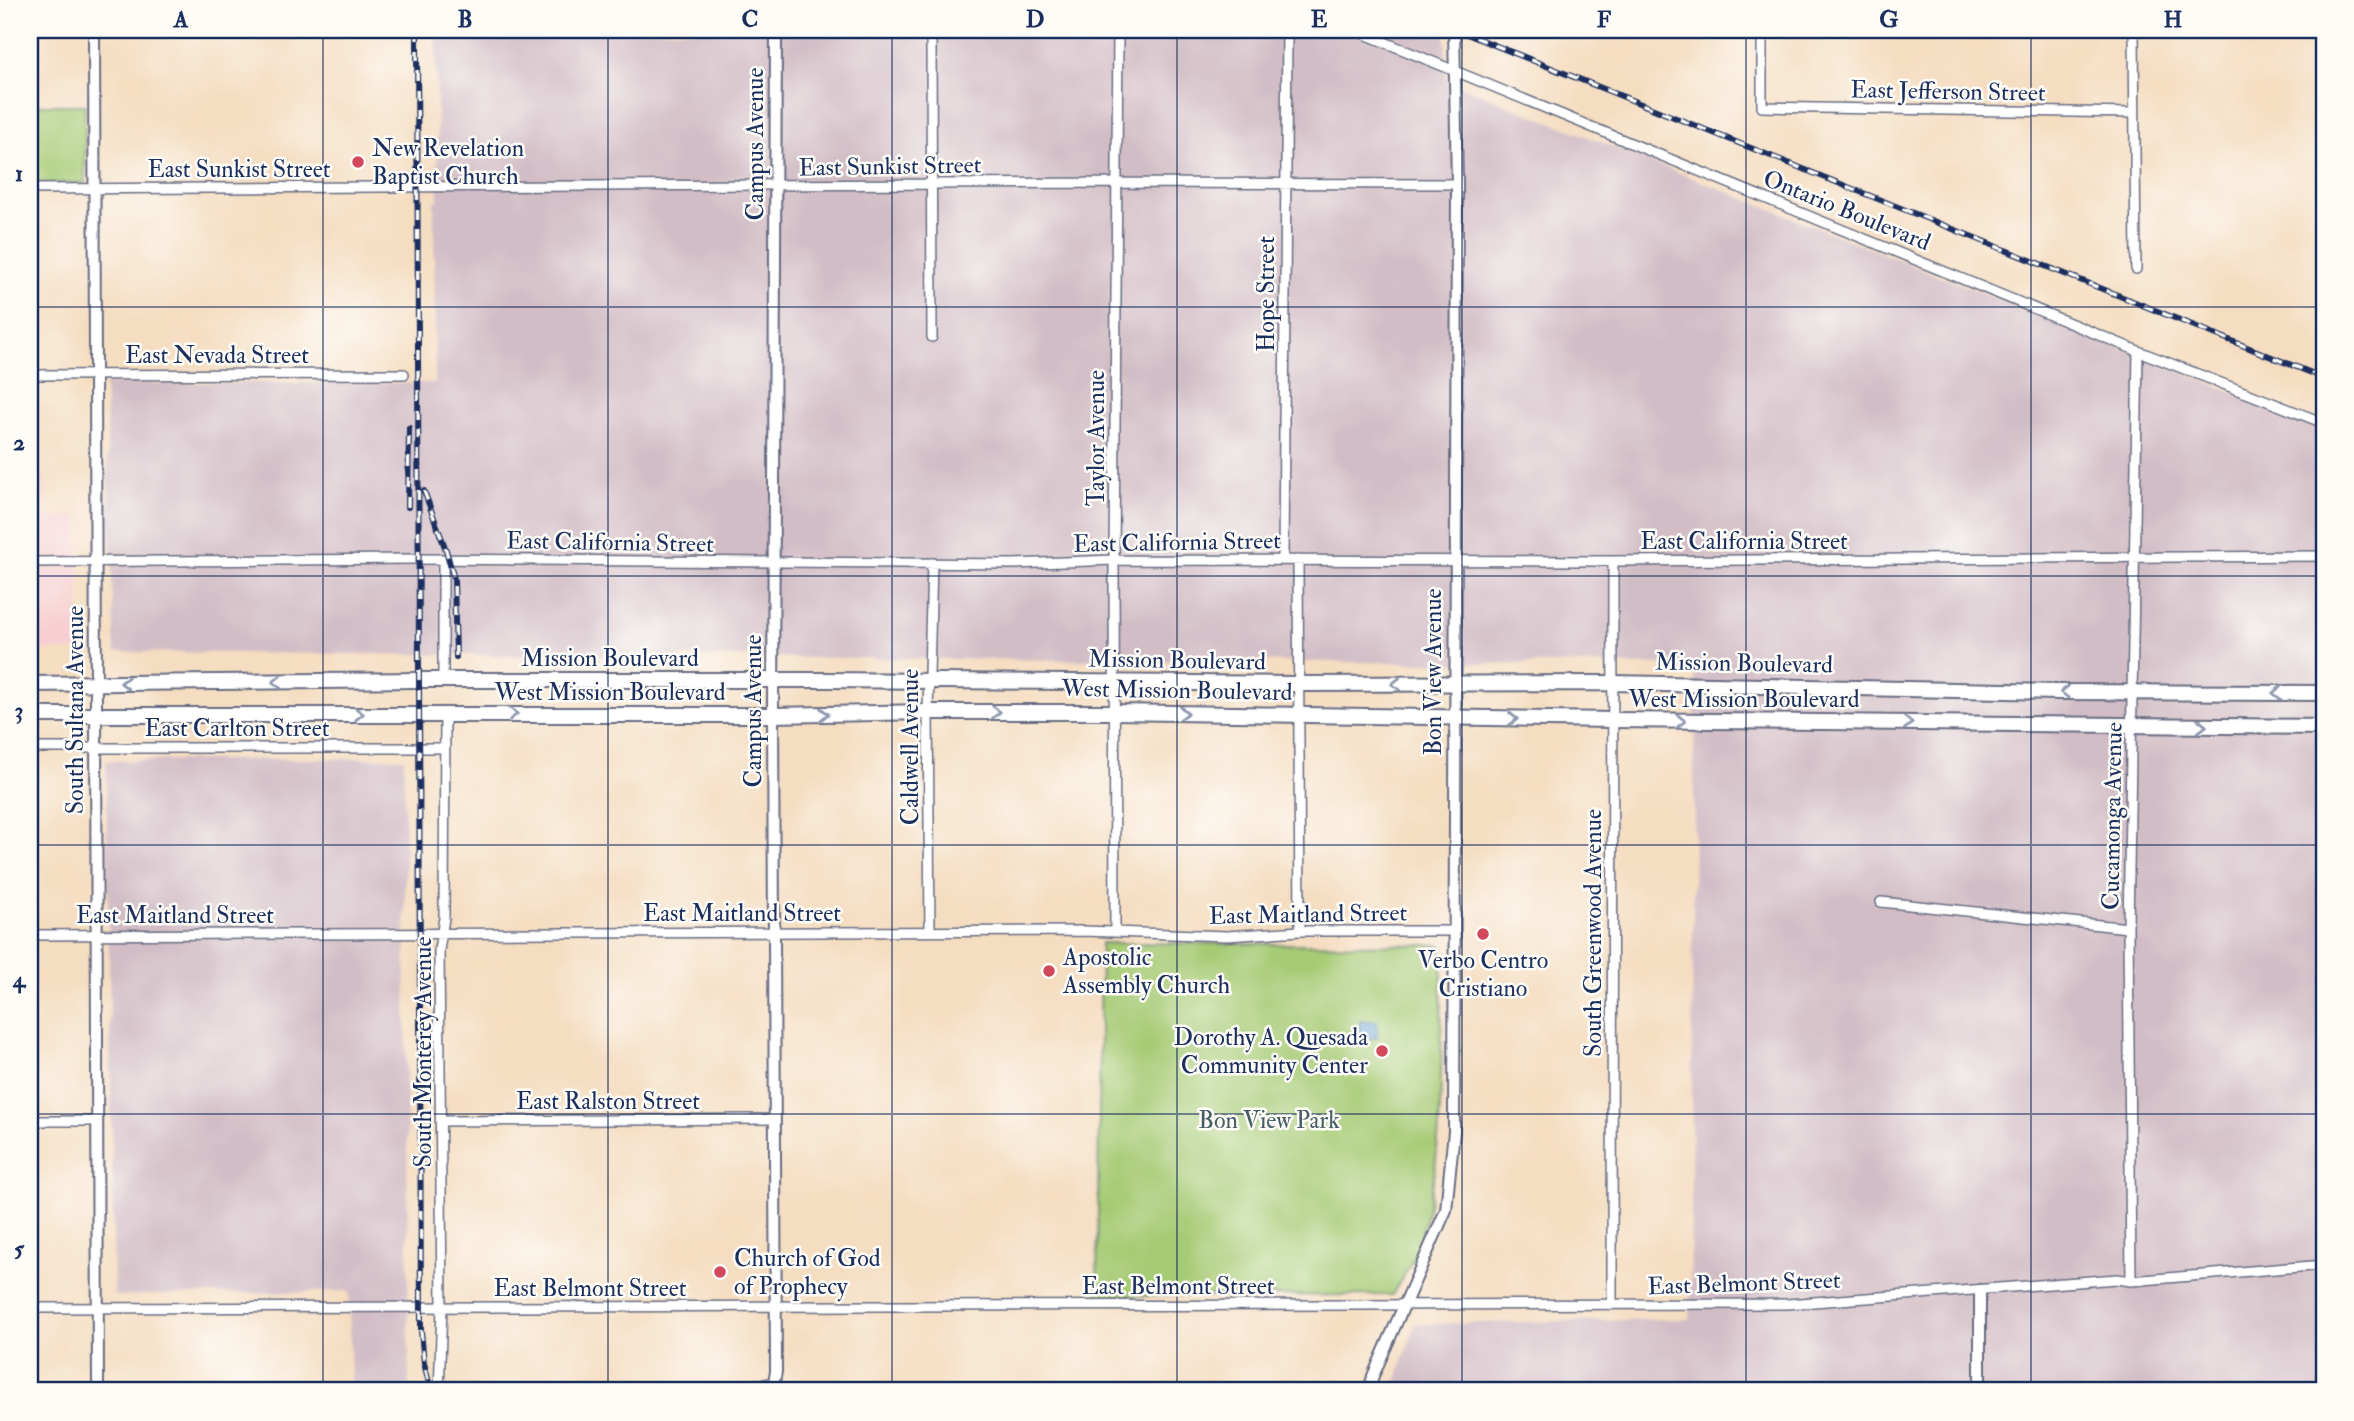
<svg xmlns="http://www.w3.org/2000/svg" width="2354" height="1421" font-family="'IM FELL Double Pica',serif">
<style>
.built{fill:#f7cfd2}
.industrial{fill:#d2bdc6}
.green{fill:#a6cb75;stroke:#607d6a;stroke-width:2}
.water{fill:#629fd3;stroke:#3e6798;stroke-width:2}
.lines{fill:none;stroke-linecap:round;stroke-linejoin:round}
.minor-casing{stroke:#676c81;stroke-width:12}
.tertiary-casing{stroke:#676c81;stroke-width:14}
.primary-casing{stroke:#676c81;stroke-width:18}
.minor{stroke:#fff;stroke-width:9}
.tertiary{stroke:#fff;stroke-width:10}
.primary{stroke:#fff;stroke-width:14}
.rail-casing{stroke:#1b2f5e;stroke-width:6}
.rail{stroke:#fdfcf7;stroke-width:3.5;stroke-dasharray:10;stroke-linecap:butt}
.oneway{stroke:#8d97ae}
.grid{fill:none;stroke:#1b2f5e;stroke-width:2;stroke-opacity:0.55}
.poi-dot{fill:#d1495b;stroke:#fdfcf7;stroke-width:2.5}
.labels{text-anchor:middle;stroke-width:5;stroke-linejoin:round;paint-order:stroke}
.street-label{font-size:24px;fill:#1b2f5e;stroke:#fdfcf7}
.poi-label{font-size:24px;fill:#1b2f5e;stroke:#fdfcf7;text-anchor:start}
.park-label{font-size:24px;fill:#455e65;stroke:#fdfcf7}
.neatline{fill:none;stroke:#1b2f5e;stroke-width:2.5}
.grid-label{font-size:23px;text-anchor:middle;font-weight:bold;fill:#1b2f5e}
</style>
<rect width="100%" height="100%" fill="#fdfcf7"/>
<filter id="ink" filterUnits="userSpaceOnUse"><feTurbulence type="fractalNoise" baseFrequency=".0143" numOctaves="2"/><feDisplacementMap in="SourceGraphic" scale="14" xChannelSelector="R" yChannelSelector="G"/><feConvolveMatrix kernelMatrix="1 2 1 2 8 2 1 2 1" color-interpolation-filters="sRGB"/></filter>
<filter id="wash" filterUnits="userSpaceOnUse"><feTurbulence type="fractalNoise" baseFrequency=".00686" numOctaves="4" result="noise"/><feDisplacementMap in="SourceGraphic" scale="28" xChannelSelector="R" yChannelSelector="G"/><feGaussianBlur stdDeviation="1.57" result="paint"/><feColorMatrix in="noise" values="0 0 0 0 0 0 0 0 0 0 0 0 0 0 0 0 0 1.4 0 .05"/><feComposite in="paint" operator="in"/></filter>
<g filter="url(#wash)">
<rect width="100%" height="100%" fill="#f5ddc1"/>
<path class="built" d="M 30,474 L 45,475 L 44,516 L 78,516 L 80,651 L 30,650 Z"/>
<path class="industrial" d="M 436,30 L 1445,30 L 1447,81 L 2324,428 L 2324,1391 L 1393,1391 L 1415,1324 L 1690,1319 L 1695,665 L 115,652 L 105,383 L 435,383 L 434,201 L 438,201 Z
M 404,758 L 409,1391 L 351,1391 L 349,1291 L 114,1296 L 106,761 Z"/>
<path class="green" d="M 30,105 L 85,105 L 85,183 L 30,183 Z
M 1101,943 L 1442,945 C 1440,1041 1448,1151 1419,1243 C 1414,1261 1401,1279 1392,1295 L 1097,1296 Z"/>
<path class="water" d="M 1360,1021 L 1377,1021 L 1377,1038 L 1359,1038 Z"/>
</g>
<g filter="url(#ink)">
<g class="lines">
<defs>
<path id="minor" d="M 931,30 L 932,337
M 1355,30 L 2138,351 L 2324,423
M 1762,30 L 1762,107 L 2134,113
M 2134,30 L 2136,269
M 30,189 L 1116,183 L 1457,184
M 30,375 L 404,374
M 443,559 L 443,680
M 1283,560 L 1287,30
M 1298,560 L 1300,931
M 30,562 L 419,559 L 1014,564 L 1114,560 L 1613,561 L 2324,556
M 30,748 L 445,748
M 1881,902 L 2128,928
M 930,931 L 928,712 L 932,563
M 1115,931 L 1114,560 L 1118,30
M 30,935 L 1084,931 L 1227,936 L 1300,931 L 1454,931
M 30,1121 L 97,1121
M 440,1121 L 775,1119
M 2131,1281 L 2128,928 L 2138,351
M 1612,1305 L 1613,561
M 30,1308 L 1787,1304 L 2117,1279 L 2131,1281 L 2324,1265
M 439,1391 L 442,1308 L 439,950 L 444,918 L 445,714
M 685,1391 L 774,1383"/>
<path id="tertiary" d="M 94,30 L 98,1391
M 1980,1290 L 1980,1391
M 772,1391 L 776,1372 L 773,715 L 776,30
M 1369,1391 L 1373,1376 L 1446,1210 L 1454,1131 L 1457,184 L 1454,30"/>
<path id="primary" d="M 30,684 L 419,680 L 825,680 L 1300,684 L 1613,683 L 2058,692 L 2324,693
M 30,715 L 773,715 L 928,712 L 1116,712 L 1613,720 L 2324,727"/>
</defs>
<use href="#minor" class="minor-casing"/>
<use href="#tertiary" class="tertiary-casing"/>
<use href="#primary" class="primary-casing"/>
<use href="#minor" class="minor"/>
<use href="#tertiary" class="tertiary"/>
<use href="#primary" class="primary"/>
<defs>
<path id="rail" d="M 417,30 L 421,1331 L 424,1363 L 431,1391
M 1457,30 L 2324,378
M 424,491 L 446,550 L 454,579 L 456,657
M 408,507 L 409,428"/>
</defs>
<use href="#rail" class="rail-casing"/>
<use href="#rail" class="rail"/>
</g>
<defs><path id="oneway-chevron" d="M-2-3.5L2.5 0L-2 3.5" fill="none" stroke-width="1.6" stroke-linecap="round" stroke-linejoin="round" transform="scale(1.75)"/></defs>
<g class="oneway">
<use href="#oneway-chevron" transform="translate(277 682) rotate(179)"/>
<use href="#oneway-chevron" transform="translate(125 683) rotate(179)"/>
<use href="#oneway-chevron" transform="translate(1396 684) rotate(180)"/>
<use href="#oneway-chevron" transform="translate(2065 692) rotate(-180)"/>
<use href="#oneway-chevron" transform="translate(2277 693) rotate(-180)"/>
<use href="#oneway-chevron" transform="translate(996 712)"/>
<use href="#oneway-chevron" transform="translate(1184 713) rotate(1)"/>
<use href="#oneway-chevron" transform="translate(359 714)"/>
<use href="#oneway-chevron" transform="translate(513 714)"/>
<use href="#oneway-chevron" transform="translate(824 714) rotate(-1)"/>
<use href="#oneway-chevron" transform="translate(1513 719) rotate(1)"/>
<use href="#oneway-chevron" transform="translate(1681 721)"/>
<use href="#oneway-chevron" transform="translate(1908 723) rotate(1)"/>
<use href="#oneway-chevron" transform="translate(2202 726) rotate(1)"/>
</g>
</g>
<path class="grid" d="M 323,30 L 323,1391M 608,30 L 608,1391M 892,30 L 892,1391M 1177,30 L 1177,1391M 1462,30 L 1462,1391M 1746,30 L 1746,1391M 2031,30 L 2031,1391M 30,307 L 2324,307M 30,576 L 2324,576M 30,845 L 2324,845M 30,1114 L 2324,1114"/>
<g class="poi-dot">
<circle cx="358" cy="162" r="7"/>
<circle cx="1483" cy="934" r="7"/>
<circle cx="1049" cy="971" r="7"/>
<circle cx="1382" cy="1051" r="7"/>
<circle cx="720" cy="1272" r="7"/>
</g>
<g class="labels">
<g class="street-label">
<text transform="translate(1948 91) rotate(1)" y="8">East Jefferson Street</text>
<text transform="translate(755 144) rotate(-90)" y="8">Campus Avenue</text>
<text transform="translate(890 166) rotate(-1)" y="8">East Sunkist Street</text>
<text x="239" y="177">East Sunkist Street</text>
<text transform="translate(1847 210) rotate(22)" y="8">Ontario Boulevard</text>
<text transform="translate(1266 294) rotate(-90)" y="8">Hope Street</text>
<text x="217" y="363">East Nevada Street</text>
<text transform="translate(1096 438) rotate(-90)" y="8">Taylor Avenue</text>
<text x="1744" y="549">East California Street</text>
<text transform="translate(610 542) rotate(1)" y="8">East California Street</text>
<text transform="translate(1177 542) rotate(-1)" y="8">East California Street</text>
<text x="610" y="666">Mission Boulevard</text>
<text transform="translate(1177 660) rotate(1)" y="8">Mission Boulevard</text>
<text transform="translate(1744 663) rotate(1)" y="8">Mission Boulevard</text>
<text transform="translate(1433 672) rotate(-90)" y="8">Bon View Avenue</text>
<text transform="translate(1177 690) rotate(1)" y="8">West Mission Boulevard</text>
<text x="610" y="700">West Mission Boulevard</text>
<text x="1744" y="707">West Mission Boulevard</text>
<text transform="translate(75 710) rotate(-90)" y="8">South Sultana Avenue</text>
<text transform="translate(753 711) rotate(-90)" y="8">Campus Avenue</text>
<text x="237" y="736">East Carlton Street</text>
<text transform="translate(910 747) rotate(-90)" y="8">Caldwell Avenue</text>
<text transform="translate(2112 816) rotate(-89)" y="8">Cucamonga Avenue</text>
<text x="742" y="921">East Maitland Street</text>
<text transform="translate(1308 914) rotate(-1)" y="8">East Maitland Street</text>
<text x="175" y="923">East Maitland Street</text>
<text transform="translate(1593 933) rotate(-90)" y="8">South Greenwood Avenue</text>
<text transform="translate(423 1052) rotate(-90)" y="8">South Monterey Avenue</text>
<text x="608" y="1109">East Ralston Street</text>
<text transform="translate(1744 1283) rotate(-2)" y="8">East Belmont Street</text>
<text x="1178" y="1294">East Belmont Street</text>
<text x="590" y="1296">East Belmont Street</text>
</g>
<g class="poi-label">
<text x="372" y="156">New Revelation<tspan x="372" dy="28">Baptist Church</tspan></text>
<text x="1063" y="965">Apostolic<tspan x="1063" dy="28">Assembly Church</tspan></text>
<text x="1483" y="968" text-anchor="middle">Verbo Centro<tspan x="1483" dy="28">Cristiano</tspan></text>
<text x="1368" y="1045" text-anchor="end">Dorothy A. Quesada<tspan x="1368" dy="28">Community Center</tspan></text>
<text x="734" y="1266">Church of God<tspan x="734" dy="28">of Prophecy</tspan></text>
</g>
<g class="park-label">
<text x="1269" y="1128">Bon View Park</text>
</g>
</g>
<rect width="2354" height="1421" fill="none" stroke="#fdfcf7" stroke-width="77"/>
<rect x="38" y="38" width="2278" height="1344" class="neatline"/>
<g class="grid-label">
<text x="181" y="27">A</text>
<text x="465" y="27">B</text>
<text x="750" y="27">C</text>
<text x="1035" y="27">D</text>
<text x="1319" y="27">E</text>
<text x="1604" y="27">F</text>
<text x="1889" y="27">G</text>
<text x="2173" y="27">H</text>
<text x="19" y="181">1</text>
<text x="19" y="450">2</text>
<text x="19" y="718">3</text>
<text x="19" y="987">4</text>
<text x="19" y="1256">5</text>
</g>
</svg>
